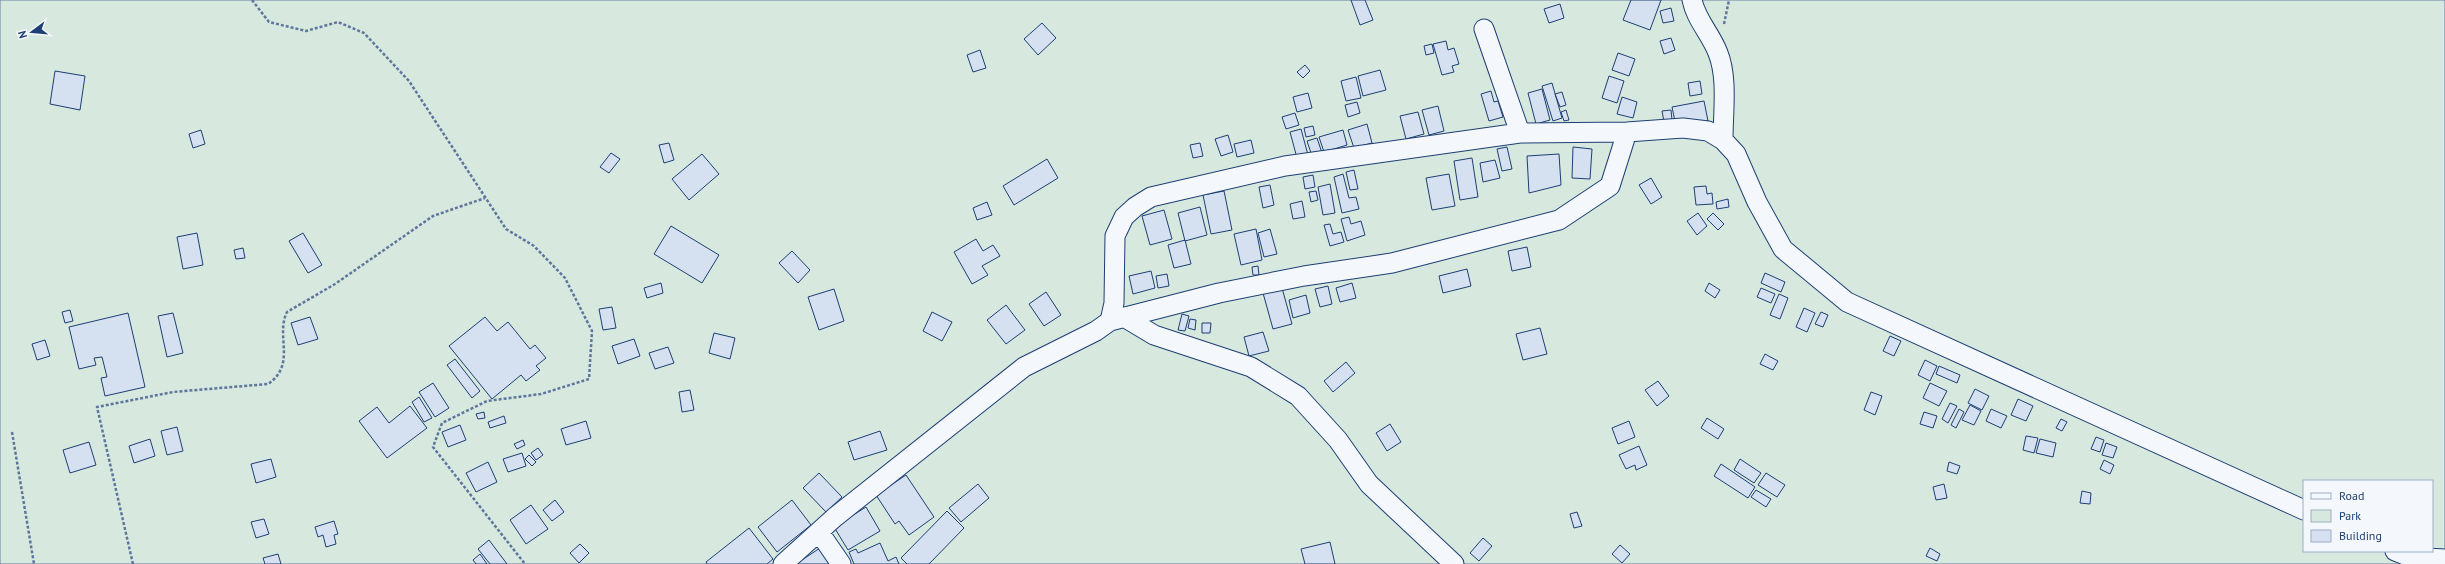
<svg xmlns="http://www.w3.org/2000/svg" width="2445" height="564" font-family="'PT Sans',sans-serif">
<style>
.green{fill:#d7e8df;stroke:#687fa3;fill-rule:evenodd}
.building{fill:#d5e0f0;stroke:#1d3f73}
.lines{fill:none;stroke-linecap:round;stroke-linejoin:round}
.minor-casing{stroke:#1d3f73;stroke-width:21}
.path{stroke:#5e769c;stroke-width:2.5;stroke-dasharray:3 2;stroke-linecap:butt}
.minor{stroke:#f4f7fb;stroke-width:19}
</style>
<rect width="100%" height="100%" fill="#f4f7fb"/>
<path class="green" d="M 0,0 L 2445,0 L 2445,564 L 0,564 ZM 2304,481 L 2432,481 L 2432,551 L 2304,551 Z"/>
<path class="building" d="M 1351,0 L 1365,0 L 1373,20 L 1360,25 Z
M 1631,0 L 1661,0 L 1650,30 L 1623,20 Z
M 1560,4 L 1564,18 L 1549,23 L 1544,9 Z
M 1671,8 L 1674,21 L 1663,23 L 1660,11 Z
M 1042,23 L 1056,38 L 1038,55 L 1024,39 Z
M 1671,38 L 1675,50 L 1664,54 L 1660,41 Z
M 1446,41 L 1448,50 L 1454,48 L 1459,64 L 1452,66 L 1454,72 L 1442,75 L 1433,44 Z
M 1432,44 L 1434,53 L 1426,55 L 1424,46 Z
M 980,50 L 986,68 L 973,72 L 967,55 Z
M 1618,53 L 1635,59 L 1629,76 L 1612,70 Z
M 1305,65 L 1310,71 L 1303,78 L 1297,72 Z
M 1380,70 L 1386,90 L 1363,96 L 1358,76 Z
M 55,71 L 85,76 L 80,110 L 50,104 Z
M 1609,76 L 1624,81 L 1617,103 L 1602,98 Z
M 1356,77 L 1361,98 L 1346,101 L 1341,81 Z
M 1700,81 L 1702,94 L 1690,96 L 1688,83 Z
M 1552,83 L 1562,118 L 1553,121 L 1542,86 Z
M 1542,89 L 1550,120 L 1536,124 L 1528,93 Z
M 1491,91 L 1494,102 L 1498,101 L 1503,117 L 1489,121 L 1481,94 Z
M 1562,92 L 1566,105 L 1560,107 L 1555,94 Z
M 1308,93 L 1312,108 L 1297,112 L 1293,97 Z
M 1622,97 L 1637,102 L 1633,118 L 1617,114 Z
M 1704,101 L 1708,121 L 1676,126 L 1672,107 Z
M 1357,102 L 1360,113 L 1348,117 L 1345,105 Z
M 1438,106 L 1444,131 L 1429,135 L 1422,110 Z
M 1566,110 L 1569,120 L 1564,121 L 1561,112 Z
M 1671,110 L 1672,120 L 1664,122 L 1662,111 Z
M 1418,112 L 1424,134 L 1406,139 L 1400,116 Z
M 1295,113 L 1299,125 L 1286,129 L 1282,117 Z
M 1367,124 L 1372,143 L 1354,148 L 1348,130 Z
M 1313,126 L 1315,135 L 1306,137 L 1304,128 Z
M 1301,129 L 1308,155 L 1297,158 L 1290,132 Z
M 201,130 L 205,144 L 193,148 L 189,134 Z
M 1343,130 L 1347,145 L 1324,152 L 1319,137 Z
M 1228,135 L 1233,152 L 1221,156 L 1215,139 Z
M 1317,138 L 1322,153 L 1312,156 L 1307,141 Z
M 1251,140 L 1254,153 L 1237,157 L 1234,144 Z
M 669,143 L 674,160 L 664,163 L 659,145 Z
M 1200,143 L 1203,156 L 1193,158 L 1190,145 Z
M 1507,147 L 1512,169 L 1502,171 L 1497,149 Z
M 1573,147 L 1592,149 L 1590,179 L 1572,178 Z
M 611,153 L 620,159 L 609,173 L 600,167 Z
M 702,154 L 719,174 L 689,200 L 672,179 Z
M 1559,154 L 1561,185 L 1529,193 L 1527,156 Z
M 1472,158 L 1478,197 L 1460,200 L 1454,161 Z
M 1047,159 L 1058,178 L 1014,205 L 1003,186 Z
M 1495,160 L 1500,178 L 1483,182 L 1480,163 Z
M 1354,170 L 1358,189 L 1350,190 L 1346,172 Z
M 1343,174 L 1349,198 L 1356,197 L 1359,209 L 1342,213 L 1334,177 Z
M 1449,174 L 1455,206 L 1432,210 L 1426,178 Z
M 1313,175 L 1315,187 L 1305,189 L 1303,177 Z
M 1651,178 L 1662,197 L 1651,204 L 1639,185 Z
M 1330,184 L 1335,213 L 1323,215 L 1318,187 Z
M 1270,185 L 1274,205 L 1263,208 L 1259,187 Z
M 1706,186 L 1707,194 L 1712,193 L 1713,204 L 1696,205 L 1694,187 Z
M 1224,191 L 1232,230 L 1211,234 L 1203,195 Z
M 1316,191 L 1318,200 L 1311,202 L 1309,192 Z
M 1728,199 L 1729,207 L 1717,209 L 1716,202 Z
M 1302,201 L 1305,217 L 1293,219 L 1290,204 Z
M 987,202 L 992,215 L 977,220 L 973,208 Z
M 1200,207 L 1207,235 L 1185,241 L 1178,213 Z
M 1164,210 L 1172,239 L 1150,245 L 1142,216 Z
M 1698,213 L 1707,226 L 1697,235 L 1687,221 Z
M 1713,213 L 1724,224 L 1718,230 L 1707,219 Z
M 1349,217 L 1351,224 L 1361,221 L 1365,235 L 1347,241 L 1341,219 Z
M 1330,224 L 1333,234 L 1341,232 L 1344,242 L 1330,246 L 1324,225 Z
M 671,226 L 719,255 L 702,283 L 654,254 Z
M 1256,229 L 1262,260 L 1241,265 L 1234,234 Z
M 1270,229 L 1277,254 L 1264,257 L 1258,233 Z
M 197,233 L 203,265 L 183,269 L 177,237 Z
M 303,233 L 322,265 L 308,273 L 289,241 Z
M 976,239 L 983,251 L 993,245 L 1000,256 L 982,266 L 988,275 L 972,284 L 954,252 Z
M 1185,240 L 1191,264 L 1174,268 L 1168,245 Z
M 1527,247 L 1531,267 L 1512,271 L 1508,251 Z
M 243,248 L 245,258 L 236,259 L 234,250 Z
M 792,251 L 810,270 L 798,283 L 779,263 Z
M 1258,266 L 1259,275 L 1253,275 L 1252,267 Z
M 1467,269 L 1471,286 L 1443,293 L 1439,276 Z
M 1151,271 L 1155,288 L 1133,294 L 1129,276 Z
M 1765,273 L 1785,282 L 1781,292 L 1761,283 Z
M 1167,274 L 1169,286 L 1158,288 L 1156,276 Z
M 661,283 L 663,293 L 647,298 L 644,288 Z
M 1352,283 L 1356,298 L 1340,302 L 1336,288 Z
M 1709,283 L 1720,290 L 1715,298 L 1705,291 Z
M 1328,286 L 1332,304 L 1320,307 L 1315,289 Z
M 1282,288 L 1292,324 L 1273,329 L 1263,293 Z
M 1761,288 L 1775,294 L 1771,303 L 1757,297 Z
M 834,289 L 844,321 L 819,330 L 808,297 Z
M 1046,292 L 1061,315 L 1044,326 L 1029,304 Z
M 1779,294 L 1788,298 L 1780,319 L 1770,315 Z
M 1306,295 L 1310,313 L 1293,318 L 1289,300 Z
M 1006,305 L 1025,330 L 1006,344 L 987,320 Z
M 612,307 L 616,328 L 603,330 L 599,309 Z
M 1804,308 L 1815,313 L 1807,332 L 1796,327 Z
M 70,310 L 73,321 L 65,323 L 62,312 Z
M 932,312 L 952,322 L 942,341 L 923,331 Z
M 1821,312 L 1828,315 L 1823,327 L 1815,324 Z
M 128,313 L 145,387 L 105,396 L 101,378 L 107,377 L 102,357 L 94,358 L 96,365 L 79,369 L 69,327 Z
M 173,313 L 183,353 L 167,357 L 158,316 Z
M 1182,314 L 1189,316 L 1185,331 L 1178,330 Z
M 310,317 L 318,339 L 298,345 L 291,323 Z
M 485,317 L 497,331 L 508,322 L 530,349 L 535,345 L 546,358 L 536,366 L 540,370 L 526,381 L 521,375 L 492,399 L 449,346 Z
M 1190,319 L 1196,320 L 1195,330 L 1188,328 Z
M 1202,323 L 1211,323 L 1210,333 L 1202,333 Z
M 1540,328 L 1547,354 L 1523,360 L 1516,334 Z
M 1263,332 L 1269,351 L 1249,356 L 1244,337 Z
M 714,333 L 735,338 L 730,359 L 709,353 Z
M 1890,336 L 1901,341 L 1894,356 L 1883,351 Z
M 634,339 L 640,356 L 618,364 L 612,346 Z
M 45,340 L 50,356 L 37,360 L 32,344 Z
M 668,347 L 674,363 L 655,369 L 649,353 Z
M 1765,354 L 1778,361 L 1773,370 L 1760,364 Z
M 455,359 L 480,391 L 472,398 L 447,365 Z
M 1925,360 L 1937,366 L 1930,381 L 1918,375 Z
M 1346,362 L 1355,373 L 1333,392 L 1324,381 Z
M 1939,366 L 1960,375 L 1957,383 L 1936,374 Z
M 1658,381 L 1669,396 L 1657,406 L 1645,390 Z
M 433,383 L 449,408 L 435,417 L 419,392 Z
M 1930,383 L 1947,391 L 1939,406 L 1923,398 Z
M 1975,389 L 1989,396 L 1982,410 L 1968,403 Z
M 690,390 L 694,410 L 682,412 L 679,392 Z
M 1871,392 L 1882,396 L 1875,415 L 1864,410 Z
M 419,397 L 432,418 L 424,422 L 412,402 Z
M 2018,399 L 2033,406 L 2026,421 L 2011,415 Z
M 1950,403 L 1957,406 L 1948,423 L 1942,419 Z
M 1970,405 L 1981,411 L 1974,425 L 1962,420 Z
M 410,406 L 427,428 L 387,458 L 359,421 L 377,407 L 389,423 Z
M 1959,409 L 1964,412 L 1956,428 L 1951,425 Z
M 1991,409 L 2007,416 L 2001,428 L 1986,421 Z
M 484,412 L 485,418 L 478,419 L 476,414 Z
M 1924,412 L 1937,416 L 1933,428 L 1920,424 Z
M 504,416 L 506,423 L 490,428 L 488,422 Z
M 1707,418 L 1724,429 L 1718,439 L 1701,428 Z
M 2061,419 L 2067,422 L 2062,431 L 2056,428 Z
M 586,421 L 591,438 L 566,445 L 561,429 Z
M 1629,421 L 1635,437 L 1618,444 L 1612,428 Z
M 1390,424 L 1401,442 L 1387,451 L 1376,433 Z
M 460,425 L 466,440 L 448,447 L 442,432 Z
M 177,427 L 183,451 L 167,455 L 161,431 Z
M 880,431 L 887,450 L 854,460 L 848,442 Z
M 2026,436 L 2038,438 L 2034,453 L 2023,450 Z
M 2096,437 L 2104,440 L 2100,452 L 2091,449 Z
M 150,439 L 155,456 L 134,463 L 129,446 Z
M 2040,439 L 2056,443 L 2053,457 L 2036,453 Z
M 523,440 L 525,445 L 517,449 L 514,444 Z
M 89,442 L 96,465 L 70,473 L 63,450 Z
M 2106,443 L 2117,447 L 2113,458 L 2102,455 Z
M 1639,446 L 1647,465 L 1636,470 L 1635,465 L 1626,469 L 1619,455 Z
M 538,448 L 543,455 L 536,460 L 531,453 Z
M 522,453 L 526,466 L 508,472 L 503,459 Z
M 529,455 L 536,462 L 532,466 L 525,459 Z
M 271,459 L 276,477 L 256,483 L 251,464 Z
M 1740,459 L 1761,473 L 1754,483 L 1734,470 Z
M 2104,460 L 2114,465 L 2110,474 L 2100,469 Z
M 488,462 L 497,482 L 476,492 L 466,473 Z
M 1949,462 L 1960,466 L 1957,474 L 1947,471 Z
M 1721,464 L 1755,487 L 1748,498 L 1714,476 Z
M 819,473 L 842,497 L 826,512 L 803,488 Z
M 1766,473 L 1785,485 L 1777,497 L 1758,485 Z
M 906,475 L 934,517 L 909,535 L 899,521 L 895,524 L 876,495 Z
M 978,484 L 989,498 L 961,522 L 949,508 Z
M 1944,484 L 1947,498 L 1936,500 L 1933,487 Z
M 1756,490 L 1771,499 L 1766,507 L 1751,497 Z
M 2082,491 L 2091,493 L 2090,504 L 2080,503 Z
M 555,500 L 564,512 L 552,521 L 543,510 Z
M 792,500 L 811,525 L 777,552 L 758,527 Z
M 531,505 L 548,529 L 526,544 L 510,520 Z
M 866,507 L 880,531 L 848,550 L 834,527 Z
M 947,511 L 964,528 L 929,564 L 907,564 L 901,558 Z
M 1577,512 L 1582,526 L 1574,528 L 1570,514 Z
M 264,519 L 269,534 L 256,538 L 251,522 Z
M 334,521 L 338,534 L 334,535 L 336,544 L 326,547 L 323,535 L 318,537 L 315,527 Z
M 749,528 L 773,559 L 767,564 L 707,564 L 706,562 Z
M 1483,538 L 1492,546 L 1479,561 L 1470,553 Z
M 489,540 L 507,564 L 490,564 L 478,549 Z
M 1330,542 L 1335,564 L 1305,564 L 1301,549 Z
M 880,543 L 888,561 L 896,557 L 899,564 L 854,564 L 849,552 L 856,549 L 858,553 Z
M 580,544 L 589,553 L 579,563 L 570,553 Z
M 1620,545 L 1630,554 L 1622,563 L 1612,554 Z
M 823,546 L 835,564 L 796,564 Z
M 1930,548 L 1940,554 L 1937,561 L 1926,556 Z
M 278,554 L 281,564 L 265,564 L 263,558 Z
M 480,554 L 487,564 L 476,564 L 473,560 Z"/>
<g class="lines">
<defs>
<path id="minor" d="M 1692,0 C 1696,20 1711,34 1718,53 C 1728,78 1723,112 1723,140
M 1484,29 L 1520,133
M 1124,317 L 1154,335 L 1251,367 L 1298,396 L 1338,440 L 1369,484 L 1454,564
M 1110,321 L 1219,293 L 1304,276 L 1392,263 L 1559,220 L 1610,186 L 1627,132
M 819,532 L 841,564
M 2395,551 L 2410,557 L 2445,559
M 783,564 L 835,517 L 1024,367 L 1096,331 L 1110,321 L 1114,303 L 1115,236 L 1124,217 L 1135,207 L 1151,197 L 1285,166 L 1520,133 L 1627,132 L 1683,128 L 1708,131 L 1723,140 L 1736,154 L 1757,202 L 1783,249 L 1847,302 L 2304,510"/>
</defs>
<use href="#minor" class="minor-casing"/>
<path class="path" d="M 252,0 L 269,22 L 306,31 L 338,22 L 364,33 L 409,81 L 506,229 L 534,246 L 565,278 L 592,331 L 589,379 L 541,394 L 487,401 L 442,423 L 433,447 L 525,564
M 1724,24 L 1729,0
M 12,432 L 34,564
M 133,564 L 97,407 L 173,392 L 268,384 C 297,364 275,336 287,312 L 335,284 L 433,216 L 485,198"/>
<use href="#minor" class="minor"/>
</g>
<rect x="2303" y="480" width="130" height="72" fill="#f4f7fb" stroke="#9eadc5"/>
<rect x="2311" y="493" width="20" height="6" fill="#f4f7fb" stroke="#9eadc5"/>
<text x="2339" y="500" font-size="12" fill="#1d3f73">Road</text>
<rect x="2311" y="510" width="20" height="12" fill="#d7e8df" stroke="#9eadc5"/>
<text x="2339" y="520" font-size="12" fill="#1d3f73">Park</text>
<rect x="2311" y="530" width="20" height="12" fill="#d5e0f0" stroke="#9eadc5"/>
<text x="2339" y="540" font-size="12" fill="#1d3f73">Building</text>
<g transform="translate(32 32) rotate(254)" stroke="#f4f7fb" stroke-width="3" paint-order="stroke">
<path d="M0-3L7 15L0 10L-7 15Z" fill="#1d3f73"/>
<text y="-6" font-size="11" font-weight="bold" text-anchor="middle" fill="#1d3f73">N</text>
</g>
</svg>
